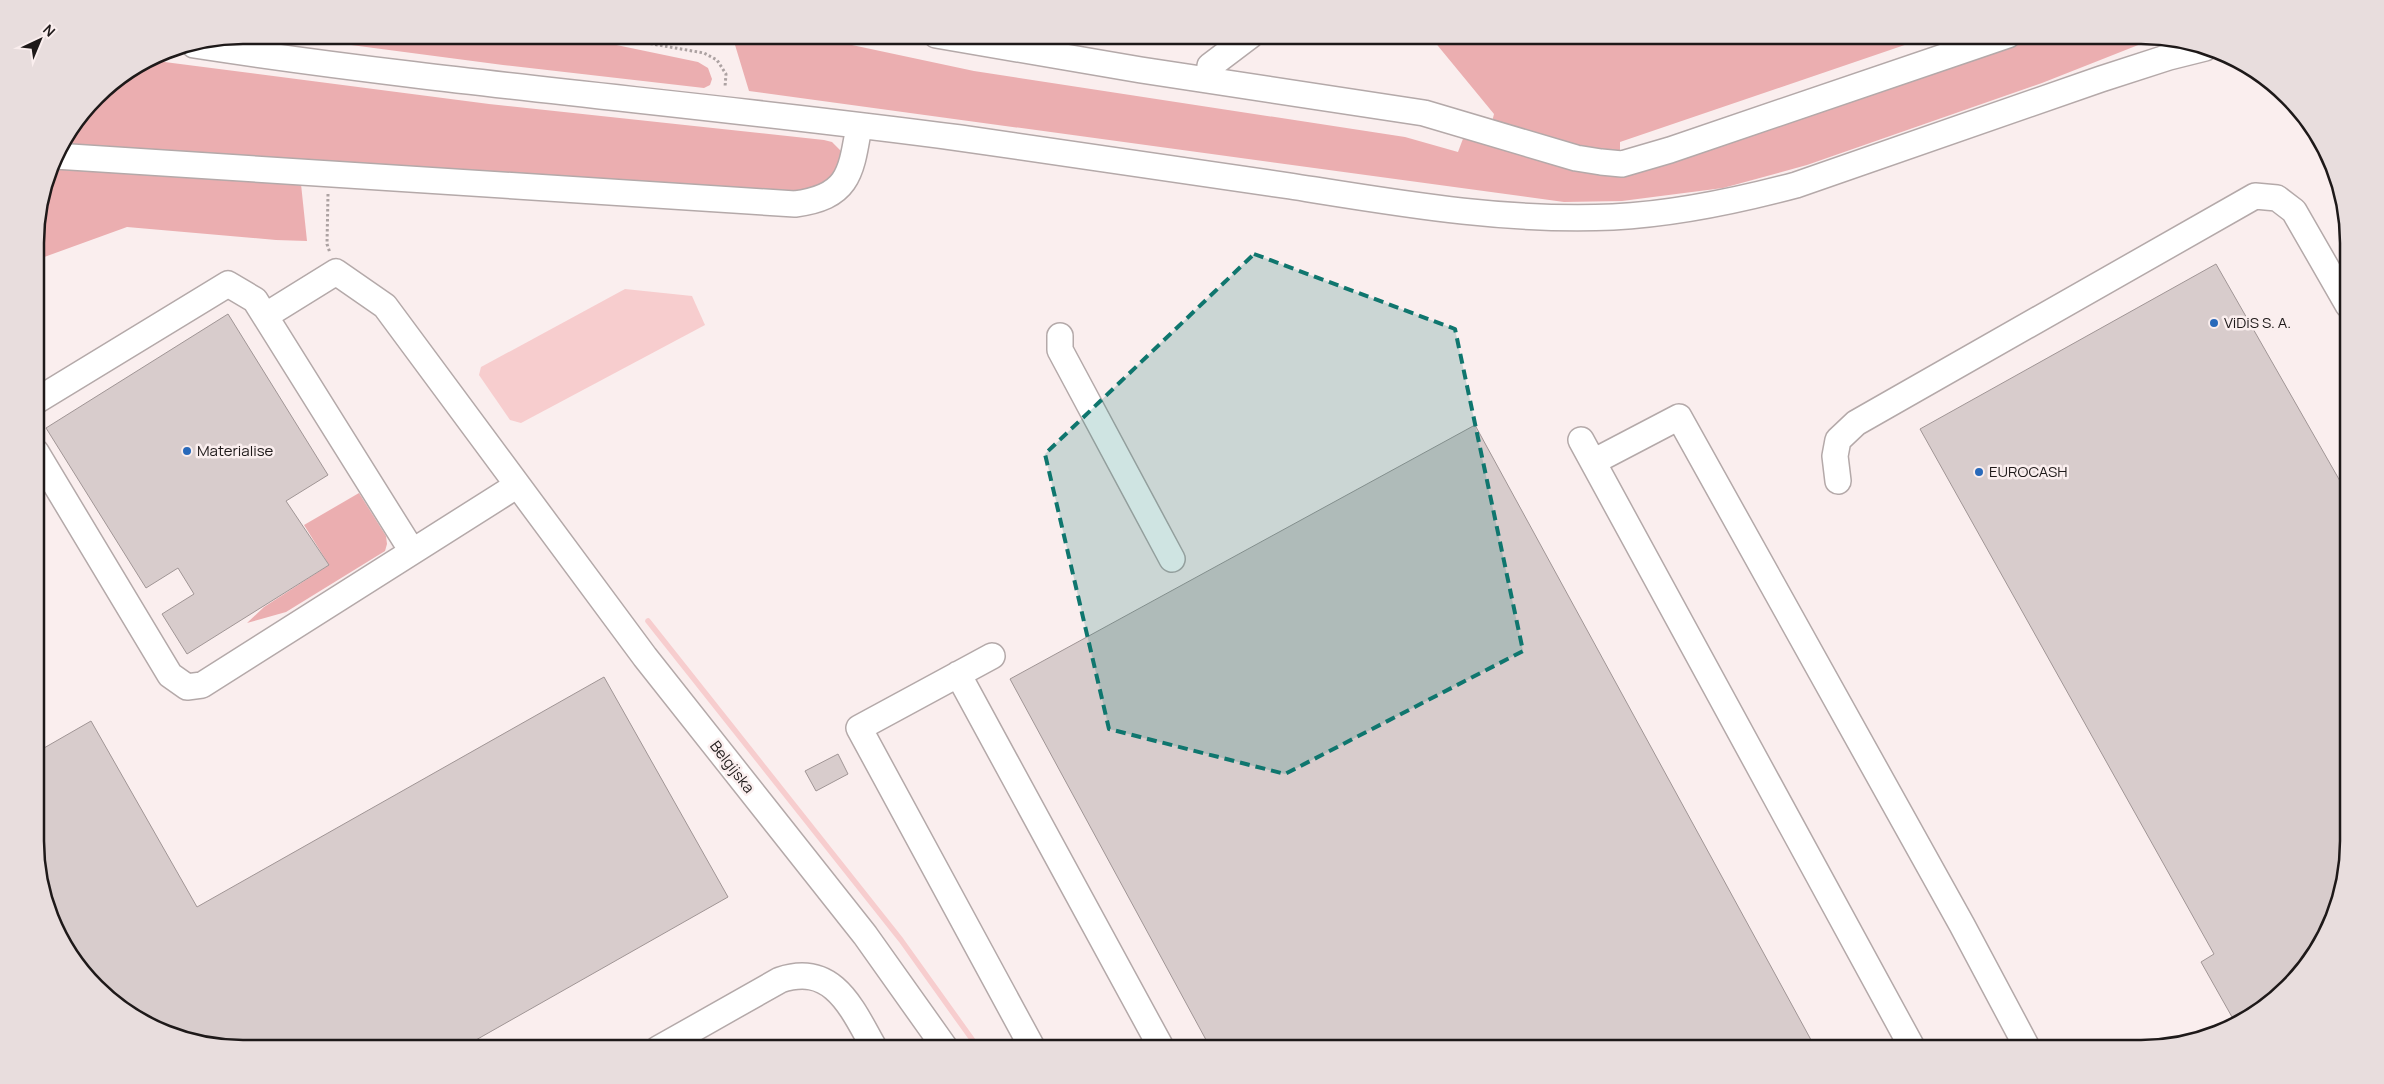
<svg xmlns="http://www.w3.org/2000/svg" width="2384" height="1084" font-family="Manrope,sans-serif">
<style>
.green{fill:#ebaeb0}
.water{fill:#f7cdce}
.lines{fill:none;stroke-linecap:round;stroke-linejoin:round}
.stream{stroke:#f7cdce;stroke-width:5.5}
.building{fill:#d8cccc;stroke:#a09595}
.minor-casing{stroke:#b4a9a9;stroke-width:28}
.path{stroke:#aca2a2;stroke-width:3;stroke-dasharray:2.5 2.5;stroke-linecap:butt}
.minor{stroke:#fff;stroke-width:25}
.marked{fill:#0f766e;fill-opacity:0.2;stroke:#0f766e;stroke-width:4;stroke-dasharray:10 6;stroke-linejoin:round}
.poi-dot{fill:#2869ba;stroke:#faeeee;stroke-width:2}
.labels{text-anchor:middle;stroke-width:5;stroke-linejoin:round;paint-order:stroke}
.poi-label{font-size:15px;fill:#1e1919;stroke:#faeeee;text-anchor:start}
.street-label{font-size:15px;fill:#1e1919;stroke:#faeeee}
.rim{fill:none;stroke:#1e1919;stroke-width:2.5}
</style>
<rect width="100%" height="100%" fill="#faeeee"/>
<path class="green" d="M 275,35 L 581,35 L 602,42 L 698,62 L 708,68 L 712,79 L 710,85 L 704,88 L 503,65 Z
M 732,35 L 805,35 L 974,71 L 1405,137 L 1458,152 L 1464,136 L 1582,172 L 1620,176 L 2045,35 L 2141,35 L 2156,38 L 2042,83 L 1807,165 L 1723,188 L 1622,201 L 1564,202 L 749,91 Z
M 1429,35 L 1934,35 L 1620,142 L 1620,154 L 1603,153 L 1492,122 L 1494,114 Z
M 149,60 L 489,104 L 824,140 L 832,142 L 845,155 L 841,176 L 811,191 L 795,192 L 62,144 L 106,87 Z
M 52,167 L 301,184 L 307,241 L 276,240 L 127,227 L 36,260 L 35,229 Z
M 359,493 L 386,536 L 387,544 L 385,551 L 286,612 L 247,623 L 264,607 L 329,565 L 304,525 Z"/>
<path class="water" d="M 625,289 L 692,296 L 705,325 L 521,423 L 510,420 L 479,375 L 481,367 Z"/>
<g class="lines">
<path class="stream" d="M 648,621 L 901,940 L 979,1049"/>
</g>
<path class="building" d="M 2216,264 L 2348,495 L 2349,841 L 2333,921 L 2298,978 L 2257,1014 L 2236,1024 L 2201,962 L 2214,954 L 1920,429 Z
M 228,314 L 328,475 L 286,501 L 329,565 L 187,654 L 162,614 L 194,594 L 178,568 L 146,588 L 46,428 Z
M 1475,425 L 1816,1049 L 1211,1049 L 1010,679 Z
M 604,677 L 728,897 L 460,1049 L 243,1049 L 163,1033 L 116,1006 L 78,967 L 51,920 L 37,868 L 37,752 L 91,721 L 197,907 Z
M 838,754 L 848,774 L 816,791 L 805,771 Z"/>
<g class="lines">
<defs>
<path id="minor" d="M 936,35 L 1141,70 L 1424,113 L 1576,158 L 1601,162 L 1622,164 L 1670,150 L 2008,35
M 194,45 C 448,84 705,104 960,138 C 1070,153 1180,169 1290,186 C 1397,203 1504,222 1613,217 C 1675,214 1736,201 1796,185 L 2101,79 L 2169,57 L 2205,48
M 1208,80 L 1210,66 L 1251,35
M 55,156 L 795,204 C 849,197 851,173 859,126
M 265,316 L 336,272 L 385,306 L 645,657 L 865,935 L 946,1049
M 1060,336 L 1060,350 L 1172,559
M 36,401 L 228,284 L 255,300 L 412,551
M 1581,440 L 1913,1049
M 36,452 L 170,675 L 187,687 L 202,685 L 516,486
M 1593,462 L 1679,417 L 1962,925 L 2028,1049
M 1838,481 L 1835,456 L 1838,440 L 1856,423 L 2255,196 L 2277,198 L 2294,211 L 2348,305
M 992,656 L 859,728 L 1033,1049
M 958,674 L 1162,1049
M 658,1049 L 780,980 C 834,962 852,1009 875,1049"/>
</defs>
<use href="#minor" class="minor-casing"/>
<path class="path" d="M 601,35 L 704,53 L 717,60 L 726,74 L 725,87
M 328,194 L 327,244 L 330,253"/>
<use href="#minor" class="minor"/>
</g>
<path class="marked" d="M 1254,254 L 1455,329 L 1523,651 L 1285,774 L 1109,729 L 1045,454 Z"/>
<g class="poi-dot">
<circle cx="2214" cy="323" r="5"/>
<circle cx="187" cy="451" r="5"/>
<circle cx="1979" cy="472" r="5"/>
</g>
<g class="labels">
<g class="poi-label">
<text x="2224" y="328">ViDiS S. A.</text>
<text x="197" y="456">Materialise</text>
<text x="1989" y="477">EUROCASH</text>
</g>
<g class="street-label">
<text transform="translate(732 767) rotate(52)" y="5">Belgijska</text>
</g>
</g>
<path d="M0 0H2384V1084H0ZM243 44H2141A199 199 0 0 1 2340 243V841A199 199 0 0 1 2141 1040H243A199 199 0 0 1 44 841V243A199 199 0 0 1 243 44Z" fill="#e8dddd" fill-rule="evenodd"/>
<path class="rim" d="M243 44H2141A199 199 0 0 1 2340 243V841A199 199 0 0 1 2141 1040H243A199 199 0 0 1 44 841V243A199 199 0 0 1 243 44Z"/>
<g transform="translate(40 40) rotate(44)" stroke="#faeeee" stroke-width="4" paint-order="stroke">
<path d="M0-4L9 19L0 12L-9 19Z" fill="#1e1919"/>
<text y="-8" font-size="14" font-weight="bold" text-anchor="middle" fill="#1e1919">N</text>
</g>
</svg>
